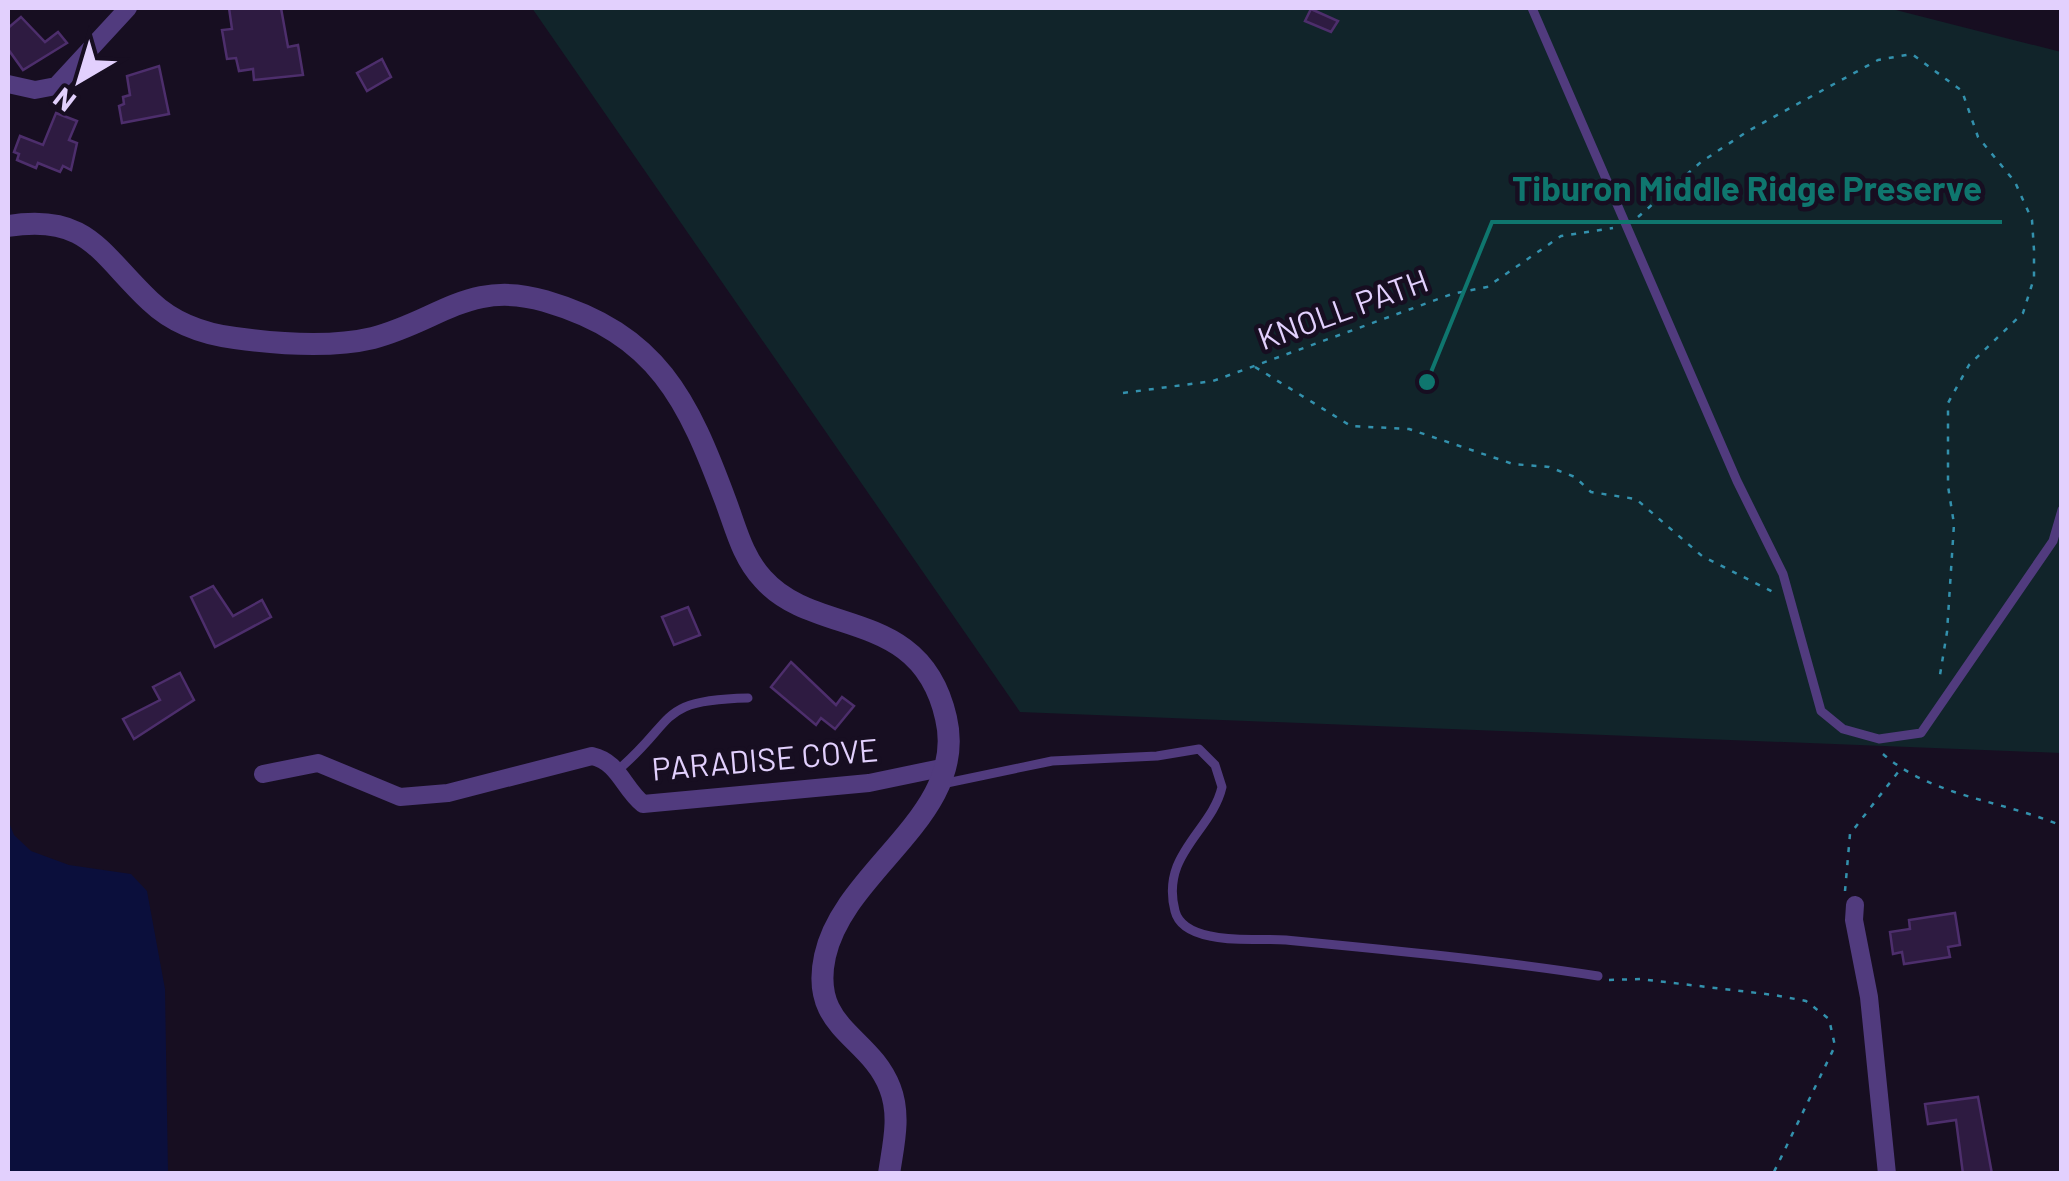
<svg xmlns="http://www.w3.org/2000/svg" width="2069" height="1181" font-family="Barlow,sans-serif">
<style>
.green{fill:#11242a}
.water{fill:#0b0f3c}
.building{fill:#2e1b41;stroke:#4d2e6c;stroke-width:2.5}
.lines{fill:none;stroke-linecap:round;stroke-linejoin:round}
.path{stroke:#3391ad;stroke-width:2.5;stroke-dasharray:5 8;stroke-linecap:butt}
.service{stroke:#513b7e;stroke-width:9}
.minor{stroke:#513b7e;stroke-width:18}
.tertiary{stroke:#513b7e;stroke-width:22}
.labels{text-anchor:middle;stroke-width:9;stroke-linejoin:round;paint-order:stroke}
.street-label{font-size:32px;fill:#e2d0fd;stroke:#170e21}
.leader{fill:none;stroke:#0f766e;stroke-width:4}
.callout-dot{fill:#0f766e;stroke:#170e21;stroke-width:4}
.callout-label{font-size:35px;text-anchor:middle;font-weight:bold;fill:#0f766e;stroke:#170e21;stroke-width:9;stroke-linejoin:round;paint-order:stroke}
</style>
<rect width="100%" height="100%" fill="#170e21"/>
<path class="green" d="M 532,8 L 1888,8 L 2061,52 L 2061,753 L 1020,712 Z"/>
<path class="water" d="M 8,820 L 14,835 L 31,851 L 69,865 L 131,874 L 147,891 L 165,989 L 168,1173 L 8,1173 Z"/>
<path class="building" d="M 229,8 L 281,8 L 288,47 L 298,45 L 303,75 L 254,80 L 253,69 L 239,71 L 236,58 L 227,59 L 222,30 L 232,29 Z
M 1311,9 L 1338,21 L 1331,32 L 1305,21 Z
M 21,17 L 45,42 L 58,32 L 67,43 L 23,70 L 8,49 L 8,28 Z
M 382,59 L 391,77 L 367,91 L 357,73 Z
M 159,66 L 169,114 L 122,123 L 119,106 L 124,104 L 123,97 L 130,95 L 127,76 Z
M 56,113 L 77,121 L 69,140 L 77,143 L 71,170 L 63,166 L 60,172 L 38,163 L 36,168 L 17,160 L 19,154 L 14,152 L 20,136 L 43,145 Z
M 213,586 L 233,616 L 262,600 L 271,617 L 215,647 L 191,597 Z
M 688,607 L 700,635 L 674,645 L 662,617 Z
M 791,662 L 836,705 L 842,697 L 854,706 L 835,729 L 821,718 L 816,725 L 771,687 Z
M 180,673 L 194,700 L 134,739 L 123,719 L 160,700 L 153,687 Z
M 1955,913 L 1960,945 L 1948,947 L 1950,957 L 1904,964 L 1902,952 L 1893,954 L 1890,932 L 1910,929 L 1909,920 Z
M 1978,1097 L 1992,1174 L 1963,1174 L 1956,1120 L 1928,1124 L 1925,1104 Z"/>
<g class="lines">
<path class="path" d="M 1638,217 L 1701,162 L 1748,131 L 1878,60 L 1912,54 L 1962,91 L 1978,137 L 2015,182 L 2032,220 L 2034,250 L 2034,278 L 2023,313 L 1969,365 L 1948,403 L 1948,486 L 1954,524 L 1947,632 L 1939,681
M 1255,367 L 1351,426 L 1409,429 L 1513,464 L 1549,467 L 1575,477 L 1591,492 L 1636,499 L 1702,556 L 1775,593
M 1123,393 L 1213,381 L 1452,294 L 1487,287 L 1561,236 L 1613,228
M 1883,754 C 1932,797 2002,800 2062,826
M 1845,891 L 1850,834 L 1899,771
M 1609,980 L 1640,979 L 1774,995 L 1806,1001 L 1829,1019 L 1835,1046 L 1773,1174"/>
<path class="service" d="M 1532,8 L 1737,481 L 1783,574 L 1821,711 L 1843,729 L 1879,739 L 1921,733 L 2053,541 L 2062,510
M 618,770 C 678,719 656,700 748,698
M 942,784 L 1052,761 L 1157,756 L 1199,749 L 1215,765 L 1222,787 C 1212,831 1160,854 1175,911 C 1179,927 1195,933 1210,936 C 1235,942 1261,938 1286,940 C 1390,950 1495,960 1598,976"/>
<path class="minor" d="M 8,84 L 35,90 L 56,86 L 128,8
M 263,774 L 318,763 L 400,797 L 448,793 L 592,756 C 619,762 623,788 643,804 L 869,783 L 946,767
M 1855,905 L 1854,920 L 1869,997 L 1887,1174"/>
<path class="tertiary" d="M 8,226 C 88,213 100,254 150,301 C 174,324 203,334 235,338 C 278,344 331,348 373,338 C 439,321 470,279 545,301 C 658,334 688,400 726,502 C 736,529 743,558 763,579 C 815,638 921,606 946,718 C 969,815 844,869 825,956 C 809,1029 870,1035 890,1088 C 901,1116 893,1146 889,1174"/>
</g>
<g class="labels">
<g class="street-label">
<text transform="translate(1343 310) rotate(-20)" y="11">KNOLL PATH</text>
<text transform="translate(765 760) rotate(-5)" y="11">PARADISE COVE</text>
</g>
</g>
<path class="leader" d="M1427 382L1492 222H2002"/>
<circle class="callout-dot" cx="1427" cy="382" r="10"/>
<g class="callout-label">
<text x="1747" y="201">Tiburon Middle Ridge Preserve</text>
</g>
<rect width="2069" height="1181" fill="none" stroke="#e2d0fd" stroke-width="20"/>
<g transform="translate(80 80) rotate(218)" stroke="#170e21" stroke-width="8" paint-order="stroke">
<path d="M0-8L18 38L0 25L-18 38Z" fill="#e2d0fd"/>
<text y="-15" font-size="28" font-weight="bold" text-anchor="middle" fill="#e2d0fd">N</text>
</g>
</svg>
